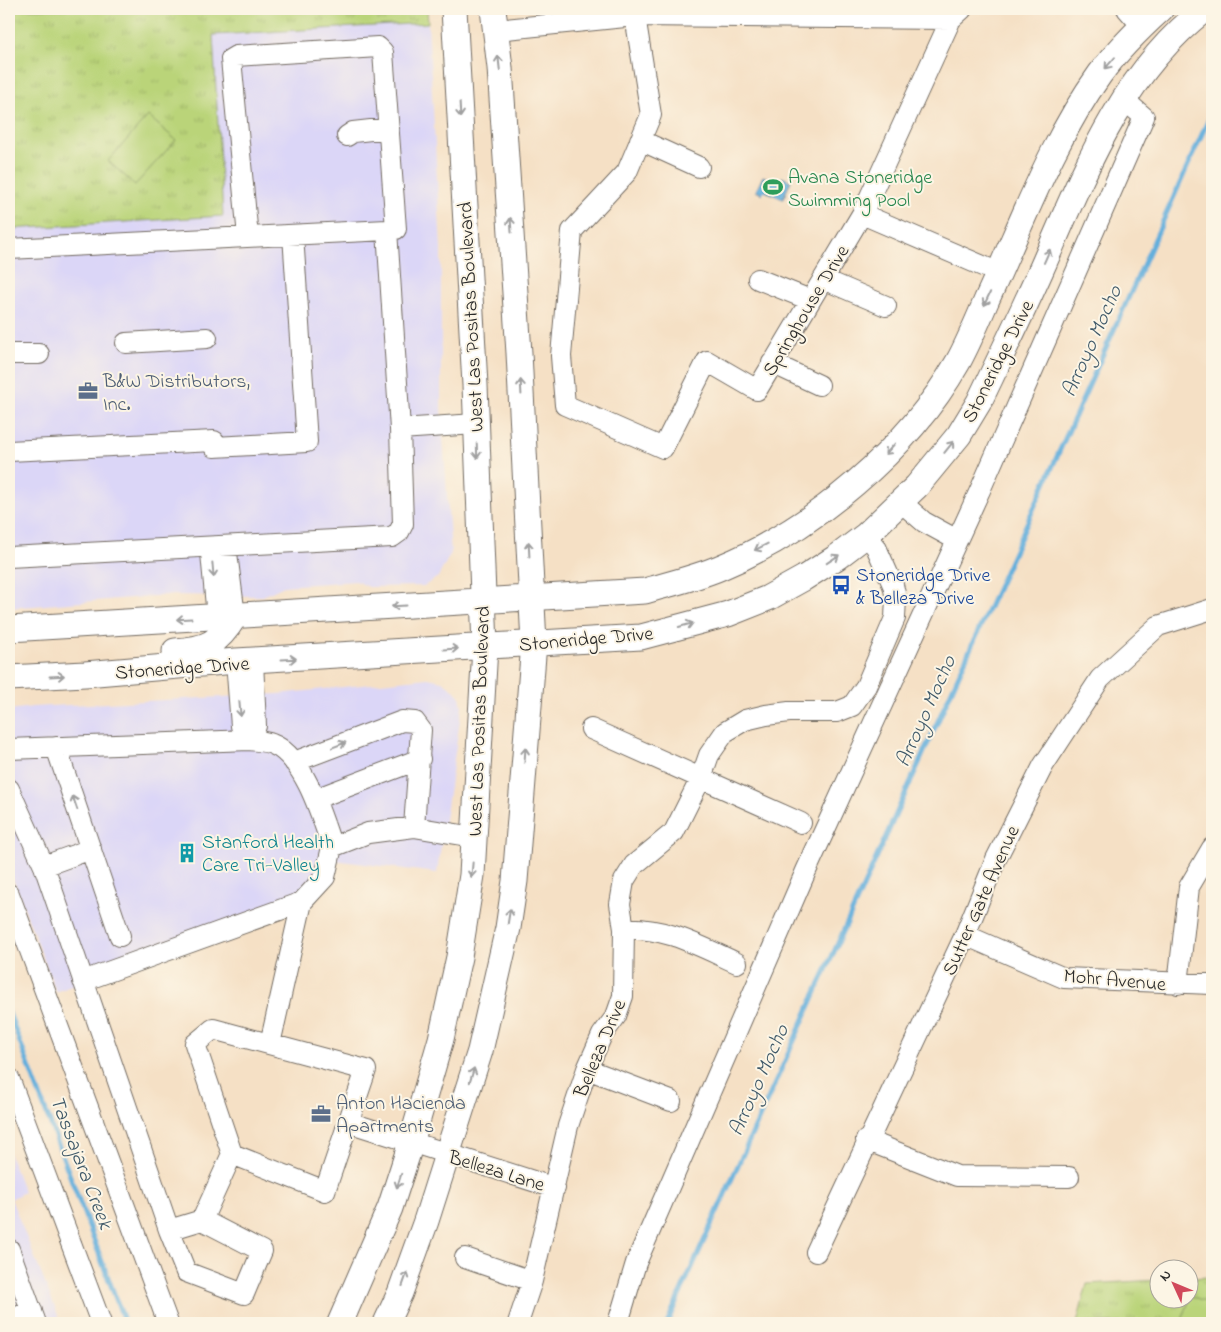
<svg xmlns="http://www.w3.org/2000/svg" width="1221" height="1332" font-family="'Indie Flower',sans-serif">
<style>
.built{fill:#dbd6f7}
.grass{fill:url(#grass-tufts);stroke:#728052}
.garden{fill:#bad479;stroke:#728052}
.water{fill:#63afdc;stroke:#476d84}
.lines{fill:none;stroke-linecap:round;stroke-linejoin:round}
.stream{stroke:#63afdc;stroke-width:5}
.minor-casing{stroke:#726a61;stroke-width:22}
.major-casing{stroke:#726a61;stroke-width:27}
.minor{stroke:#fff;stroke-width:20}
.major{stroke:#fff;stroke-width:25}
.oneway{stroke:#a0a0a0}
.labels{text-anchor:middle;stroke-width:4;stroke-linejoin:round;paint-order:stroke}
.leisure-label{font-size:20px;fill:#27864d;stroke:#fcf5e5;text-anchor:start}
.street-label{font-size:20px;fill:#2b2b2b;stroke:#fcf5e5}
.service-label{font-size:20px;fill:#4e5e75;stroke:#fcf5e5;text-anchor:start}
.transit-label{font-size:20px;fill:#164399;stroke:#fcf5e5;text-anchor:start}
.culture-label{font-size:20px;fill:#0d838f;stroke:#fcf5e5;text-anchor:start}
.water-label{font-size:21px;font-style:italic;fill:#3f5969;stroke:#fcf5e5}
</style>
<defs>
<pattern id="grass-tufts" width="24" height="20" patternUnits="userSpaceOnUse" patternTransform="scale(1.25)"><rect width="24" height="20" fill="#bad479"/><path d="M3 7l-1-3M5 7V3M7 7l1-3M15 17l-1-3M17 17v-4M19 17l1-3" fill="none" stroke="#a0b669"/></pattern>
</defs>
<rect width="100%" height="100%" fill="#fcf5e5"/>
<filter id="ink" filterUnits="userSpaceOnUse"><feTurbulence type="fractalNoise" baseFrequency=".02" numOctaves="2"/><feDisplacementMap in="SourceGraphic" scale="10" xChannelSelector="R" yChannelSelector="G"/><feConvolveMatrix kernelMatrix="1 2 1 2 8 2 1 2 1" color-interpolation-filters="sRGB"/></filter>
<filter id="wash" filterUnits="userSpaceOnUse"><feTurbulence type="fractalNoise" baseFrequency=".0096" numOctaves="4" result="noise"/><feDisplacementMap in="SourceGraphic" scale="20" xChannelSelector="R" yChannelSelector="G"/><feGaussianBlur stdDeviation="1.12" result="paint"/><feColorMatrix in="noise" values="0 0 0 0 0 0 0 0 0 0 0 0 0 0 0 0 0 1.4 0 .05"/><feComposite in="paint" operator="in"/></filter>
<g filter="url(#wash)">
<rect width="100%" height="100%" fill="#f5e0c5"/>
<path class="built" d="M 428,23 L 441,248 L 441,408 L 451,553 L 438,577 L 424,586 L 369,587 L 356,581 L 284,586 L 263,596 L 167,595 L 9,608 L 9,229 L 223,216 L 213,35 Z
M 428,678 L 442,681 L 452,688 L 460,697 L 462,706 L 437,873 L 333,860 L 329,881 L 56,992 L 9,868 L 9,710 L 33,707 L 278,694 Z
M 9,1153 L 24,1192 L 11,1199 L 61,1323 L 9,1323 Z"/>
<path class="grass" d="M 9,9 L 427,9 L 428,23 L 213,35 L 223,216 L 9,229 Z
M 1212,1277 L 1212,1323 L 1077,1323 L 1087,1284 L 1158,1280 L 1158,1300 L 1188,1300 L 1189,1278 Z"/>
<path class="garden" d="M 148,116 L 176,140 L 135,185 L 108,161 Z
M 1191,1296 L 1212,1304 L 1212,1323 L 1181,1323 Z"/>
<path class="water" d="M 763,176 L 779,183 L 782,177 L 791,181 L 783,199 L 765,191 L 762,194 L 756,191 Z"/>
<g class="lines">
<path class="stream" d="M 9,1013 L 125,1323
M 667,1323 L 1212,112"/>
</g>
</g>
<g filter="url(#ink)">
<g class="lines">
<defs>
<path id="minor" d="M 1127,9 L 1142,26
M 635,16 L 651,115 L 627,172 L 572,231 L 561,356 L 565,405 L 663,448 L 707,361 L 757,390 L 862,214 L 951,19
M 496,30 L 635,16 L 951,19 L 962,9
M 347,136 L 353,132 L 389,128
M 640,140 L 699,167
M 862,214 L 999,273
M 248,237 L 231,59 L 236,56 L 378,47 L 383,52 L 396,229
M 9,249 L 387,230 L 400,429 L 403,524 L 399,532 L 392,537 L 9,557
M 758,279 L 810,300
M 823,279 L 886,306
M 126,343 L 207,338
M 9,354 L 39,354
M 772,363 L 819,385
M 400,429 L 476,424
M 214,447 L 307,442 L 293,235
M 9,451 L 214,441
M 901,502 L 924,522 L 957,540
M 217,617 L 211,553 L 220,546 L 227,553 L 235,616
M 236,661 L 241,726 L 249,740 L 256,726 L 253,661
M 591,729 L 801,823
M 56,747 L 120,936
M 9,749 L 249,740 C 256,741 265,741 272,744 C 304,756 322,817 332,847
M 294,762 L 402,721 L 415,722 L 421,730 L 414,827
M 9,789 L 44,866 L 169,1230 L 186,1272 L 244,1294 L 262,1251 L 202,1220
M 315,799 L 420,759
M 44,866 L 91,849
M 9,894 L 168,1323
M 624,929 C 665,926 701,947 737,963
M 965,935 L 1064,978 L 1212,984
M 83,981 L 302,902
M 1178,984 L 1189,887 L 1212,848
M 270,1044 L 302,902 L 325,877 L 332,847 L 368,833 L 414,827 L 474,837
M 587,1069 L 671,1101
M 9,1078 L 101,1323
M 348,1122 L 555,1188
M 866,1140 L 957,1176 L 1069,1177
M 169,1230 L 202,1220 L 232,1154 L 195,1044 L 213,1029 L 366,1070 L 325,1191 L 232,1154
M 9,1249 L 36,1323
M 816,1252 L 965,935 L 996,859 L 1043,766 L 1100,679 L 1158,626 L 1212,609
M 465,1258 L 532,1281
M 9,1320 L 32,1311
M 518,1323 L 532,1281 L 568,1126 L 587,1069 L 602,1035 L 616,1016 L 623,996 L 624,929 L 620,904 L 624,881 L 634,865 L 674,832 L 701,778 L 709,755 L 725,732 L 745,720 L 766,715 L 789,712 L 837,712 L 852,706 L 866,686 L 895,618 L 896,598 L 893,585 L 876,547 L 866,535
M 618,1323 L 636,1263 L 806,871 L 981,488 L 1144,117 L 1123,99"/>
<path id="major" d="M 9,629 L 645,591 C 669,584 695,578 719,568 C 812,530 908,450 958,362 C 969,342 978,320 987,299 C 1022,224 1051,142 1100,74 C 1117,51 1139,29 1161,9
M 175,651 C 207,649 218,644 235,616
M 9,678 L 85,674 L 236,661 L 641,637 L 728,614 L 768,598 L 804,578 L 837,557 L 866,535 L 917,486 L 959,435 L 979,402 C 1001,356 1024,309 1045,261 C 1085,169 1123,72 1205,9
M 340,1323 L 390,1208 L 411,1143 L 441,1039 L 459,957 L 472,875 L 485,647 L 475,385 L 454,9
M 386,1323 L 400,1293 L 426,1221 L 480,1051 L 508,928 L 515,881 L 534,643 L 519,353 L 500,68 L 493,9"/>
</defs>
<use href="#minor" class="minor-casing"/>
<use href="#major" class="major-casing"/>
<use href="#minor" class="minor"/>
<use href="#major" class="major"/>
</g>
<defs><path id="oneway-shaft" d="M-6 0H5M1.5-3L5.5 0L1.5 3" fill="none" stroke-width="1.6" stroke-linecap="round" stroke-linejoin="round" transform="scale(1.25)"/></defs>
<g class="oneway">
<use href="#oneway-shaft" transform="translate(499 63) rotate(-96)"/>
<use href="#oneway-shaft" transform="translate(1110 63) rotate(131)"/>
<use href="#oneway-shaft" transform="translate(460 110) rotate(87)"/>
<use href="#oneway-shaft" transform="translate(511 225) rotate(-94)"/>
<use href="#oneway-shaft" transform="translate(1047 256) rotate(-66)"/>
<use href="#oneway-shaft" transform="translate(987 299) rotate(115)"/>
<use href="#oneway-shaft" transform="translate(521 387) rotate(-93)"/>
<use href="#oneway-shaft" transform="translate(949 447) rotate(-51)"/>
<use href="#oneway-shaft" transform="translate(890 449) rotate(132)"/>
<use href="#oneway-shaft" transform="translate(477 451) rotate(88)"/>
<use href="#oneway-shaft" transform="translate(761 547) rotate(153)"/>
<use href="#oneway-shaft" transform="translate(529 549) rotate(-93)"/>
<use href="#oneway-shaft" transform="translate(833 559) rotate(-33)"/>
<use href="#oneway-shaft" transform="translate(213 570) rotate(85)"/>
<use href="#oneway-shaft" transform="translate(399 606) rotate(177)"/>
<use href="#oneway-shaft" transform="translate(184 619) rotate(177)"/>
<use href="#oneway-shaft" transform="translate(686 625) rotate(-15)"/>
<use href="#oneway-shaft" transform="translate(451 649) rotate(-4)"/>
<use href="#oneway-shaft" transform="translate(289 659) rotate(-3)"/>
<use href="#oneway-shaft" transform="translate(57 676) rotate(-3)"/>
<use href="#oneway-shaft" transform="translate(240 709) rotate(85)"/>
<use href="#oneway-shaft" transform="translate(339 745) rotate(-21)"/>
<use href="#oneway-shaft" transform="translate(525 755) rotate(-86)"/>
<use href="#oneway-shaft" transform="translate(75 803) rotate(-109)"/>
<use href="#oneway-shaft" transform="translate(472 870) rotate(95)"/>
<use href="#oneway-shaft" transform="translate(509 916) rotate(-81)"/>
<use href="#oneway-shaft" transform="translate(472 1075) rotate(-73)"/>
<use href="#oneway-shaft" transform="translate(399 1181) rotate(108)"/>
<use href="#oneway-shaft" transform="translate(405 1279) rotate(-70)"/>
</g>
</g>
<defs>
<symbol id="stadium-bare" viewBox="-9 -9 18 18"><path d="M0-5a6.5 5 0 1 0 0 10a6.5 5 0 1 0 0-10ZM-3.5-1.8h7v3.6h-7Z" fill="#2e9e5b" stroke="#fcf5e5" stroke-width="2.5" paint-order="stroke"/></symbol>
<symbol id="office-bare" viewBox="-9 -9 18 18"><path d="M-6-3h4V-5.5h4V-3h4V5H-6ZM-1-4.5V-3h2v-1.5ZM-6 0V1H6V0Z" fill="#5c6f8a" stroke="#fcf5e5" stroke-width="2.5" paint-order="stroke"/></symbol>
<symbol id="bus-bare" viewBox="-9 -9 18 18"><path d="M-5-6H5V4H4V6H2V4H-2V6H-4V4H-5ZM-3.5-4V0h7V-4ZM-3.5 1.2v1.5H-2V1.2ZM2 1.2v1.5H3.5V1.2Z" fill="#1a4fb4" stroke="#fcf5e5" stroke-width="2.5" paint-order="stroke"/></symbol>
<symbol id="building-bare" viewBox="-9 -9 18 18"><path d="M-4-6H4V6H1V3H-1V6H-4ZM-2.5-4.3h1.7v1.8h-1.7ZM.8-4.3h1.7v1.8H.8ZM-2.5-1h1.7V.8h-1.7ZM.8-1h1.7V.8H.8Z" fill="#0f9aa8" stroke="#fcf5e5" stroke-width="2.5" paint-order="stroke"/></symbol>
</defs>
<g fill-rule="evenodd">
<use href="#stadium-bare" x="759" y="173" width="28" height="28"/>
<use href="#office-bare" x="74" y="377" width="28" height="28"/>
<use href="#bus-bare" x="827" y="571" width="28" height="28"/>
<use href="#building-bare" x="173" y="839" width="28" height="28"/>
<use href="#office-bare" x="307" y="1100" width="28" height="28"/>
</g>
<g class="labels">
<g class="leisure-label">
<text x="788" y="183">Avana Stoneridge<tspan x="788" dy="23">Swimming Pool</tspan></text>
</g>
<g class="street-label">
<text transform="translate(805 310) rotate(-59)" y="7">Springhouse Drive</text>
<text transform="translate(470 317) rotate(-93)" y="7">West Las Positas Boulevard</text>
<text transform="translate(997 361) rotate(-63)" y="7">Stoneridge Drive</text>
<text transform="translate(586 638) rotate(-5)" y="7">Stoneridge Drive</text>
<text transform="translate(182 667) rotate(-4)" y="7">Stoneridge Drive</text>
<text transform="translate(478 721) rotate(-88)" y="7">West Las Positas Boulevard</text>
<text transform="translate(980 900) rotate(-66)" y="7">Sutter Gate Avenue</text>
<text transform="translate(1115 979) rotate(5)" y="7">Mohr Avenue</text>
<text transform="translate(599 1048) rotate(-67)" y="7">Belleza Drive</text>
<text transform="translate(497 1170) rotate(17)" y="7">Belleza Lane</text>
</g>
<g class="service-label">
<text x="103" y="387">B&amp;W Distributors,<tspan x="103" dy="23">Inc.</tspan></text>
<text x="336" y="1109">Anton Hacienda<tspan x="336" dy="23">Apartments</tspan></text>
</g>
<g class="transit-label">
<text x="856" y="581">Stoneridge Drive<tspan x="856" dy="23">&amp; Belleza Drive</tspan></text>
</g>
<g class="culture-label">
<text x="202" y="848">Stanford Health<tspan x="202" dy="23">Care Tri-Valley</tspan></text>
</g>
<g class="water-label">
<text transform="translate(1091 341) rotate(-66)" y="7">Arroyo Mocho</text>
<text transform="translate(925 711) rotate(-66)" y="7">Arroyo Mocho</text>
<text transform="translate(758 1080) rotate(-66)" y="7">Arroyo Mocho</text>
<text transform="translate(82 1162) rotate(69)" y="7">Tassajara Creek</text>
</g>
</g>
<rect width="1221" height="1332" fill="none" stroke="#fcf5e5" stroke-width="30"/>
<g transform="translate(1174 1284) rotate(314)"><circle r="24" fill="#fcf5e5" stroke="#a8a49b"/>
<path d="M0-4L9 19L0 12L-9 19Z" fill="#d1495b"/>
<text y="-8" font-size="14" font-weight="bold" text-anchor="middle" fill="#2b2b2b">N</text>
</g>
</svg>
